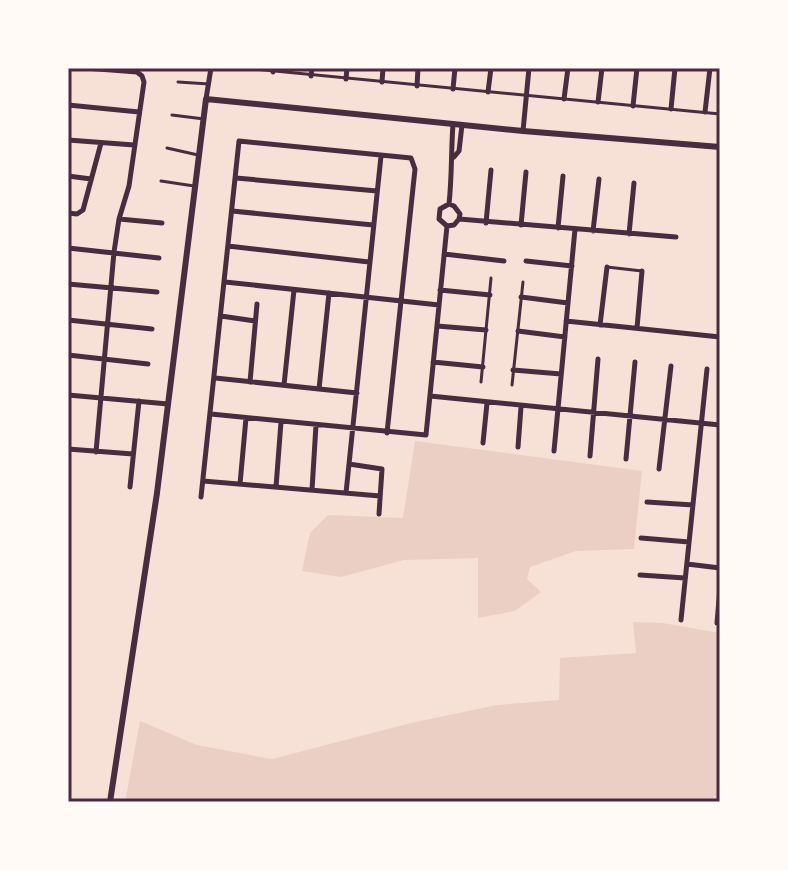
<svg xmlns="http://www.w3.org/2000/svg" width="788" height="870" font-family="Jost,sans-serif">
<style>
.green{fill:#ebcfc5}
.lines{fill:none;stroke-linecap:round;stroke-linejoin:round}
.service{stroke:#4a2c40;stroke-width:3}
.minor{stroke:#4a2c40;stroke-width:5}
.tertiary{stroke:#4a2c40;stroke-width:6}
.neatline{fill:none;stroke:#4a2c40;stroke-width:3}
</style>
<rect width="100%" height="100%" fill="#f7e1d7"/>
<path class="green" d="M 415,441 L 642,471 L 634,549 L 576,551 L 530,567 L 527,579 L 541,592 L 515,611 L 478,618 L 478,558 L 404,560 L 341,577 L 302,571 L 310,533 L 328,515 L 403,518 Z
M 633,622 L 663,623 L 720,633 L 720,802 L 125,802 L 140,721 L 197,745 L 272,759 L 411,723 L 497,705 L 559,700 L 560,658 L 636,653 Z"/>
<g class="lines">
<path class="service" d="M 243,68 L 720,114
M 178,82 L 209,84
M 172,115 L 204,119
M 167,148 L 198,155
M 161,181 L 194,186
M 607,267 L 642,271
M 481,382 L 491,278
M 512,385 L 523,282"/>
<path class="minor" d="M 85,68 L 137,72 L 142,76 L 144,82 L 129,186 L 119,219 L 114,252 L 96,452
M 273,72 L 274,68
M 311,76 L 312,68
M 346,79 L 347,68
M 382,82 L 383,68
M 417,86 L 418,68
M 453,89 L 455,68
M 488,92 L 491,68
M 206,99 L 211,68
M 564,99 L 568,68
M 598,102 L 602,68
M 68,105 L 139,112
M 633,106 L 637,68
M 671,109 L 675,68
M 705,112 L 710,68
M 523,131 L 529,68
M 68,140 L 134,145
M 454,157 L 459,151 L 462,125
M 68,176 L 91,179
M 236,178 L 377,191
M 449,204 C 452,177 451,152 453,124
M 232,211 L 373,225
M 68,213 L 77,214 L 83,210 L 101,143
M 119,219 L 162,223
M 459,219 L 460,214 L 454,206 L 449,204 L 440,209 L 439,219 L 447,226 L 454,225 L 459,219 L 676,237
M 486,223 L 491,170
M 521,225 L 526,172
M 558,228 L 563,176
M 593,231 L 599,179
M 629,234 L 634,183
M 228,246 L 369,262
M 68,248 L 159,258
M 444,254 L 504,261
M 526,261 L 572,266
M 225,282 L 439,305
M 68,284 L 157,292
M 440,290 L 490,295
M 521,297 L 568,303
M 221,316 L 255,321
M 68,320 L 152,329
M 566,321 L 720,337
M 600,325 L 607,267
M 437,326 L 486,330
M 637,328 L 642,271
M 518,331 L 565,337
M 68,355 L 148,364
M 433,362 L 483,367
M 513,370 L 561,374
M 215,378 L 357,393
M 250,382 L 257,304
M 284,385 L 294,290
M 319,389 L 329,293
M 68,395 L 168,404
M 430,396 L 720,425
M 211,414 L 426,435 L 447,226
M 483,443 L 487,403
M 518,447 L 521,407
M 68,449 L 133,454
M 554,451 L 575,229
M 590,456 L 598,359
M 626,459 L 635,362
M 349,464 L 382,469 L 379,514
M 659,469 L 671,366
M 203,481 L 380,496
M 240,484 L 246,418
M 130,487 L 139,401
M 276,487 L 281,422
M 312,490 L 316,425
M 346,493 L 381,156
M 201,497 L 239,141 L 411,158 L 415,169 L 387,433
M 647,502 L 693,505
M 641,538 L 689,542
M 687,564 L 720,568
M 640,575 L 685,578
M 681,620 L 707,369
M 717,623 L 720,588"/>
<path class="tertiary" d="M 110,802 L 157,493 L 206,99 L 523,131 L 720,147"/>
</g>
<rect width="788" height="870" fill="none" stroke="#fffaf5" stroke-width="140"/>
<rect x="70" y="70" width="648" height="730" class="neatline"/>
</svg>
